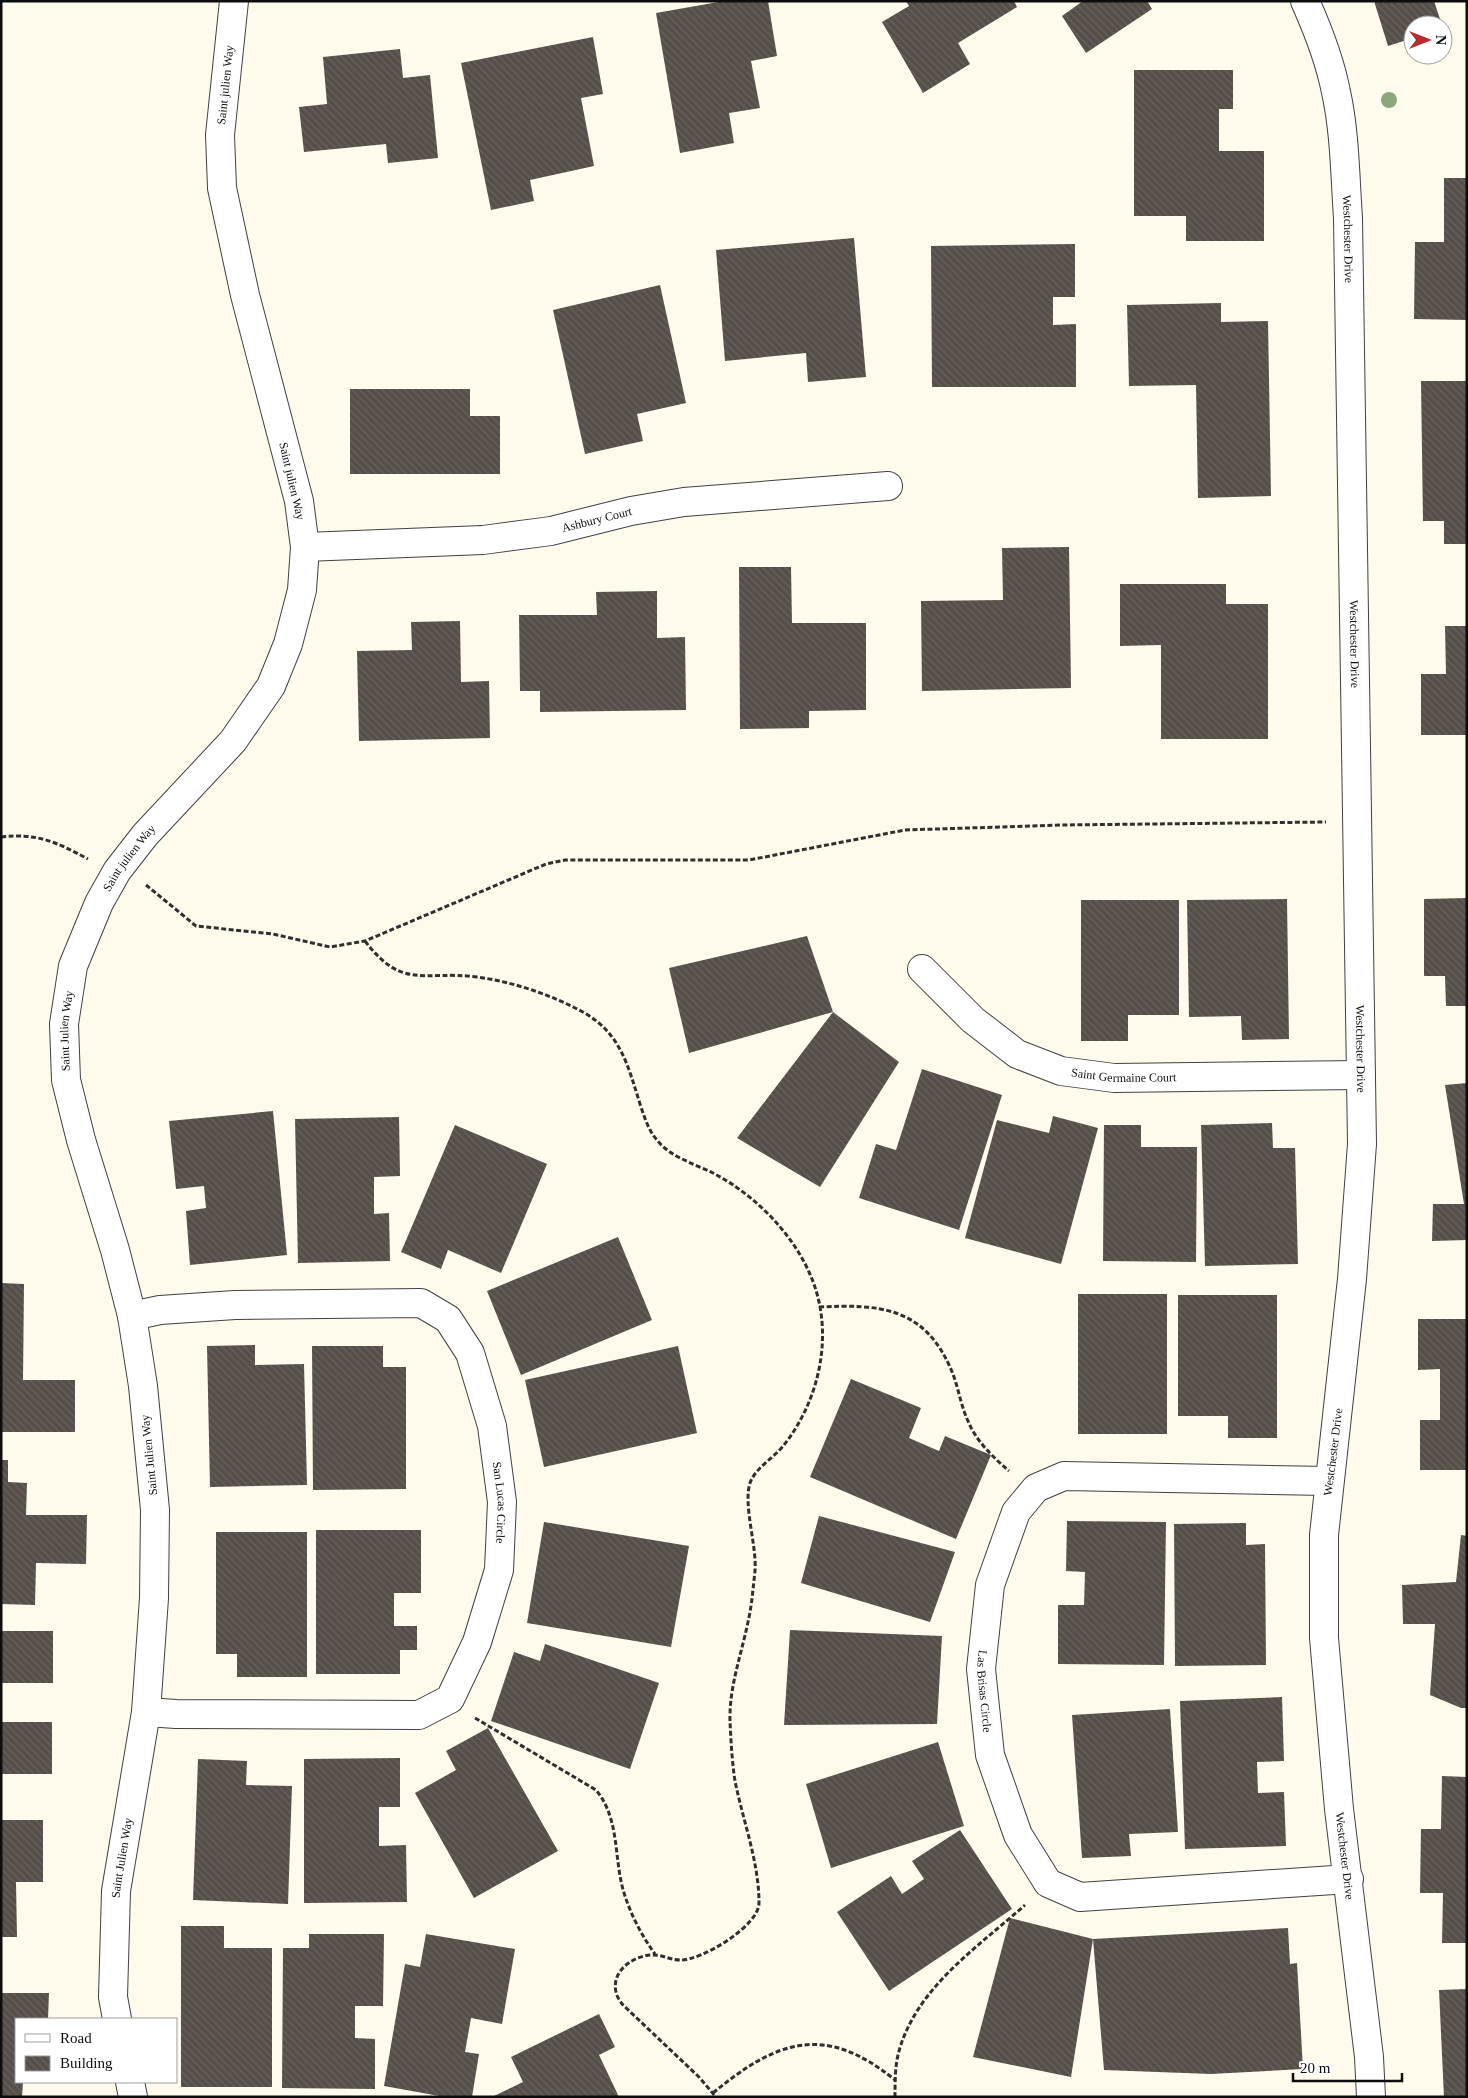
<svg xmlns="http://www.w3.org/2000/svg" width="1468" height="2098" font-family="'Times New Roman',serif">
<style>
.building{fill:url(#building-back-hatch)}
.lines{fill:none;stroke-linecap:round;stroke-linejoin:round}
.minor-casing{stroke:#404040;stroke-width:30}
.path{stroke:#2f2f2f;stroke-width:3;stroke-dasharray:5 2.5;stroke-linecap:butt}
.minor{stroke:#fff;stroke-width:28}
.tree{fill:#8ca77c}
.labels{text-anchor:middle;stroke-width:5;stroke-linejoin:round;paint-order:stroke}
.street-label{font-size:12px;fill:#0d0d0d;stroke:#fff}
</style>
<defs>
<pattern id="building-back-hatch" width="6" height="6" patternUnits="userSpaceOnUse" patternTransform="scale(1.25)"><rect width="6" height="6" fill="#554e49"/><path d="M-1 5l2 2M0 0l6 6M5-1l2 2" fill="none" stroke="#68635f"/></pattern>
</defs>
<rect width="100%" height="100%" fill="#fefbed"/>
<path class="building" d="M 724,1 L 768,1 L 777,56 L 751,61 L 760,108 L 729,113 L 734,143 L 680,153 L 656,13 Z
M 906,1 L 1014,1 L 1017,7 L 958,43 L 970,64 L 923,93 L 882,22 L 909,6 Z
M 1083,1 L 1147,1 L 1152,9 L 1086,53 L 1062,16 Z
M 1374,1 L 1434,1 L 1442,25 L 1413,25 L 1413,38 L 1388,46 Z
M 593,37 L 603,94 L 581,98 L 594,166 L 530,180 L 534,201 L 491,210 L 461,63 Z
M 400,49 L 403,78 L 430,75 L 438,158 L 388,163 L 386,144 L 304,152 L 299,107 L 327,104 L 323,57 Z
M 1134,70 L 1233,70 L 1233,109 L 1219,109 L 1219,151 L 1264,151 L 1264,241 L 1186,241 L 1186,216 L 1134,216 Z
M 1444,178 L 1467,178 L 1467,320 L 1414,319 L 1415,242 L 1444,242 Z
M 854,238 L 866,377 L 808,382 L 806,353 L 725,361 L 716,250 Z
M 1075,244 L 1075,297 L 1053,297 L 1053,325 L 1076,324 L 1076,387 L 932,387 L 931,246 Z
M 660,285 L 686,403 L 637,414 L 643,441 L 585,454 L 553,310 Z
M 1221,303 L 1221,322 L 1268,321 L 1271,496 L 1198,498 L 1196,385 L 1129,386 L 1127,305 Z
M 1421,381 L 1467,381 L 1467,544 L 1444,544 L 1444,521 L 1423,521 Z
M 350,389 L 470,389 L 470,416 L 500,416 L 500,474 L 350,474 Z
M 1069,547 L 1071,688 L 922,691 L 921,601 L 1003,600 L 1002,548 Z
M 739,567 L 791,567 L 792,623 L 866,623 L 866,710 L 809,711 L 809,728 L 740,729 Z
M 1120,584 L 1226,584 L 1226,604 L 1268,604 L 1268,739 L 1161,739 L 1161,645 L 1120,646 Z
M 657,591 L 657,638 L 685,637 L 686,710 L 540,712 L 540,691 L 520,691 L 519,615 L 597,615 L 596,592 Z
M 460,621 L 461,682 L 489,681 L 490,738 L 359,741 L 357,651 L 412,650 L 411,622 Z
M 1445,626 L 1467,626 L 1467,735 L 1421,735 L 1421,674 L 1446,674 Z
M 1467,898 L 1467,1006 L 1446,1006 L 1445,976 L 1424,976 L 1424,899 Z
M 1287,899 L 1289,1039 L 1242,1040 L 1241,1016 L 1189,1017 L 1187,900 Z
M 1081,900 L 1179,900 L 1179,1015 L 1128,1015 L 1128,1041 L 1081,1041 Z
M 807,936 L 833,1012 L 899,1062 L 820,1187 L 737,1138 L 833,1012 L 689,1053 L 669,968 Z
M 922,1069 L 1002,1095 L 959,1230 L 859,1198 L 876,1144 L 896,1150 Z
M 1467,1083 L 1467,1240 L 1432,1241 L 1433,1204 L 1464,1204 L 1445,1085 Z
M 273,1111 L 287,1255 L 190,1265 L 186,1211 L 206,1208 L 204,1186 L 176,1189 L 169,1121 Z
M 1053,1116 L 1098,1128 L 1061,1264 L 965,1238 L 997,1120 L 1049,1133 Z
M 399,1117 L 400,1176 L 374,1177 L 374,1214 L 389,1213 L 390,1261 L 298,1263 L 295,1119 Z
M 1272,1123 L 1273,1148 L 1295,1148 L 1298,1264 L 1205,1266 L 1201,1125 Z
M 455,1125 L 547,1164 L 501,1273 L 448,1250 L 441,1269 L 401,1252 Z
M 1104,1125 L 1141,1125 L 1141,1147 L 1197,1147 L 1196,1262 L 1103,1261 Z
M 618,1237 L 652,1320 L 521,1375 L 487,1291 Z
M 1,1283 L 24,1284 L 23,1380 L 75,1380 L 75,1432 L 1,1432 Z
M 1078,1294 L 1167,1294 L 1167,1434 L 1078,1434 Z
M 1178,1295 L 1277,1295 L 1277,1438 L 1228,1438 L 1228,1416 L 1178,1416 Z
M 1418,1319 L 1467,1319 L 1467,1470 L 1420,1470 L 1420,1420 L 1440,1420 L 1440,1369 L 1418,1370 Z
M 255,1345 L 255,1365 L 304,1364 L 307,1485 L 210,1487 L 207,1346 Z
M 312,1346 L 383,1346 L 383,1367 L 406,1367 L 406,1489 L 313,1490 Z
M 678,1346 L 697,1433 L 544,1467 L 525,1380 Z
M 851,1379 L 921,1408 L 909,1438 L 939,1451 L 945,1436 L 991,1455 L 956,1539 L 810,1477 Z
M 1,1460 L 8,1460 L 8,1482 L 27,1483 L 26,1515 L 87,1515 L 86,1564 L 36,1563 L 35,1605 L 1,1604 Z
M 819,1516 L 955,1552 L 930,1622 L 801,1583 Z
M 1067,1521 L 1166,1522 L 1164,1665 L 1058,1664 L 1058,1605 L 1084,1605 L 1085,1572 L 1066,1571 Z
M 544,1522 L 689,1546 L 671,1647 L 527,1623 Z
M 1246,1523 L 1246,1545 L 1265,1544 L 1266,1665 L 1175,1666 L 1174,1524 Z
M 316,1530 L 421,1530 L 421,1593 L 394,1593 L 394,1626 L 417,1626 L 417,1650 L 400,1650 L 400,1674 L 316,1674 Z
M 216,1532 L 307,1532 L 307,1677 L 237,1677 L 237,1654 L 216,1654 Z
M 1461,1535 L 1467,1536 L 1467,1708 L 1461,1708 L 1430,1695 L 1435,1624 L 1403,1624 L 1402,1585 L 1456,1582 Z
M 790,1630 L 942,1636 L 937,1724 L 784,1725 Z
M 1,1631 L 53,1631 L 53,1683 L 1,1683 Z
M 545,1644 L 659,1683 L 630,1769 L 491,1721 L 514,1652 L 540,1661 Z
M 1282,1697 L 1284,1761 L 1257,1762 L 1258,1793 L 1284,1792 L 1286,1846 L 1185,1849 L 1180,1701 Z
M 1170,1709 L 1178,1832 L 1129,1834 L 1131,1856 L 1082,1858 L 1072,1715 Z
M 1,1722 L 52,1722 L 52,1774 L 1,1774 Z
M 488,1728 L 558,1851 L 474,1898 L 415,1793 L 456,1770 L 446,1751 Z
M 938,1742 L 964,1826 L 831,1868 L 806,1784 Z
M 400,1758 L 400,1807 L 379,1807 L 379,1846 L 406,1845 L 407,1902 L 304,1903 L 304,1759 Z
M 198,1759 L 247,1761 L 246,1785 L 292,1786 L 288,1904 L 193,1900 Z
M 1442,1776 L 1467,1777 L 1467,1943 L 1442,1943 L 1443,1893 L 1420,1893 L 1421,1829 L 1441,1829 Z
M 1,1820 L 43,1820 L 43,1882 L 16,1882 L 17,1937 L 1,1937 Z
M 960,1830 L 1012,1909 L 889,1991 L 837,1912 L 891,1876 L 902,1894 L 924,1879 L 912,1861 Z
M 1010,1918 L 1093,1939 L 1071,2077 L 973,2057 Z
M 181,1926 L 224,1926 L 224,1948 L 272,1948 L 272,2087 L 181,2087 Z
M 1288,1928 L 1290,1964 L 1297,1963 L 1303,2069 L 1211,2074 L 1104,2070 L 1093,1939 Z
M 309,1934 L 384,1934 L 383,2006 L 355,2006 L 355,2038 L 375,2039 L 375,2089 L 282,2088 L 283,1948 L 309,1948 Z
M 426,1934 L 515,1949 L 502,2024 L 471,2018 L 465,2052 L 479,2054 L 472,2097 L 445,2097 L 384,2086 L 405,1964 L 420,1967 Z
M 1467,1989 L 1467,2097 L 1444,2097 L 1439,1990 Z
M 1,1993 L 49,1993 L 48,2019 L 16,2019 L 16,2082 L 23,2082 L 22,2097 L 1,2097 Z
M 599,2014 L 615,2047 L 599,2055 L 619,2097 L 492,2097 L 523,2082 L 511,2057 Z"/>
<g class="lines">
<defs>
<g id="minor">
<path id="s1" d="M 1305,1 C 1318,30 1330,61 1336,92 C 1345,133 1345,176 1348,218 L 1362,1144 L 1352,1279 L 1324,1535 L 1324,1638 L 1339,1809 L 1369,2057 L 1371,2097"/>
<path id="s2" d="M 305,547 L 483,540 L 551,531 L 631,511 L 684,502 L 888,486"/>
<path id="s3" d="M 922,969 L 973,1020 L 1017,1054 L 1061,1071 L 1114,1078 L 1361,1075"/>
<path id="s4" d="M 132,1316 L 160,1310 L 235,1305 L 421,1303 L 448,1319 L 470,1353 L 492,1426 L 502,1502 L 499,1570 L 477,1642 L 450,1699 L 419,1715 L 176,1714 L 146,1712"/>
<path id="s5" d="M 1328,1481 L 1064,1476 L 1036,1488 L 1016,1512 L 990,1585 L 981,1669 L 990,1755 L 1018,1835 L 1048,1883 L 1080,1897 L 1349,1879"/>
<path id="s6" d="M 117,2019 L 113,1997 L 116,1891 L 146,1712 L 154,1598 L 155,1510 L 143,1386 L 132,1316 L 115,1250 L 81,1140 L 66,1080 L 64,1024 L 73,966 L 99,903 L 117,871 L 145,835 L 233,741 L 271,686 L 288,644 L 302,590 L 305,547 L 299,501 L 245,295 L 222,188 L 220,135 L 234,1"/>
<path d="M 130,2082 L 133,2097"/>
</g>
</defs>
<use href="#minor" class="minor-casing"/>
<path class="path" d="M 1,837 C 38,833 56,842 88,859
M 146,885 L 196,926 L 273,934 L 330,947 L 365,941 L 546,864 L 565,860 L 749,860 L 905,830 L 1063,825 L 1326,822
M 365,941 C 403,991 424,970 477,977 C 513,982 549,994 581,1011 C 622,1033 628,1067 641,1107 C 645,1119 649,1131 657,1140 C 670,1157 695,1164 713,1173 C 755,1195 794,1234 812,1279 C 834,1334 820,1399 784,1445 C 775,1457 755,1468 750,1483 C 743,1505 757,1546 755,1571 C 753,1588 752,1605 748,1622 C 741,1656 729,1687 730,1722 C 731,1741 732,1762 735,1781 C 743,1821 759,1862 759,1903 C 759,1926 701,1961 680,1960 C 670,1960 661,1954 651,1955 C 633,1956 611,1971 616,1992 C 617,1997 620,2001 623,2005 L 699,2077 L 716,2097
M 819,1307 C 879,1304 923,1307 950,1367 C 958,1384 960,1404 968,1421 C 976,1441 993,1457 1009,1471
M 475,1718 L 596,1790 C 621,1820 613,1861 625,1896 C 632,1917 642,1936 655,1954
M 713,2093 C 777,2040 825,2023 895,2080
M 895,2097 C 895,2082 895,2065 899,2051 C 917,1987 978,1947 1025,1905"/>
<use href="#minor" class="minor"/>
</g>
<circle class="tree" cx="1389" cy="100" r="8"/>
<g class="labels">
<g class="street-label">
<text dy="4" stroke="none"><textPath href="#s6" startOffset="2030">Saint julien Way</textPath></text>
<text dy="4" stroke="none"><textPath href="#s1" startOffset="244">Westchester Drive</textPath></text>
<text transform="translate(292 481) rotate(77)" y="4">Saint julien Way</text>
<text dy="4" stroke="none"><textPath href="#s2" startOffset="294">Ashbury Court</textPath></text>
<text dy="4" stroke="none"><textPath href="#s1" startOffset="649">Westchester Drive</textPath></text>
<text dy="4" stroke="none"><textPath href="#s6" startOffset="1190">Saint julien Way</textPath></text>
<text dy="4" stroke="none"><textPath href="#s6" startOffset="1002">Saint Julien Way</textPath></text>
<text dy="4" stroke="none"><textPath href="#s1" startOffset="1054">Westchester Drive</textPath></text>
<text dy="4" stroke="none"><textPath href="#s3" startOffset="238">Saint Germaine Court</textPath></text>
<text transform="translate(1333 1452) rotate(-83)" y="4">Westchester Drive</text>
<text transform="translate(149 1455) rotate(-96)" y="4">Saint Julien Way</text>
<text dy="4" stroke="none"><textPath href="#s4" startOffset="515">San Lucas Circle</textPath></text>
<text dy="4" stroke="none"><textPath href="#s5" startOffset="510">Las Brisas Circle</textPath></text>
<text dy="4" stroke="none"><textPath href="#s1" startOffset="1864">Westchester Drive</textPath></text>
<text dy="4" stroke="none"><textPath href="#s6" startOffset="162">Saint Julien Way</textPath></text>
</g>
</g>
<rect width="1468" height="2098" fill="none" stroke="#0d0d0d" stroke-width="5"/>
<rect x="15" y="2018" width="162" height="65" fill="#ffffff" stroke="#9e9e9e"/>
<rect x="25" y="2034" width="25" height="8" fill="#ffffff" stroke="#9e9e9e"/>
<text x="60" y="2043" font-size="15" fill="#0d0d0d">Road</text>
<rect x="25" y="2056" width="25" height="15" fill="url(#building-back-hatch)" stroke="#9e9e9e"/>
<text x="60" y="2068" font-size="15" fill="#0d0d0d">Building</text>
<g transform="translate(1428 40) rotate(90)"><circle r="24" fill="#ffffff" stroke="#9e9e9e"/>
<path d="M0-4L9 19L0 12L-9 19Z" fill="#b72a32"/>
<text y="-8" font-size="14" font-weight="bold" text-anchor="middle" fill="#0d0d0d">N</text>
</g>
<path d="M1293 2073v8h109v-8" fill="none" stroke="#0d0d0d" stroke-width="2.5"/>
<text x="1300" y="2073" font-size="15" fill="#0d0d0d" stroke="#ffffff" stroke-width="4" paint-order="stroke">20 m</text>
</svg>
